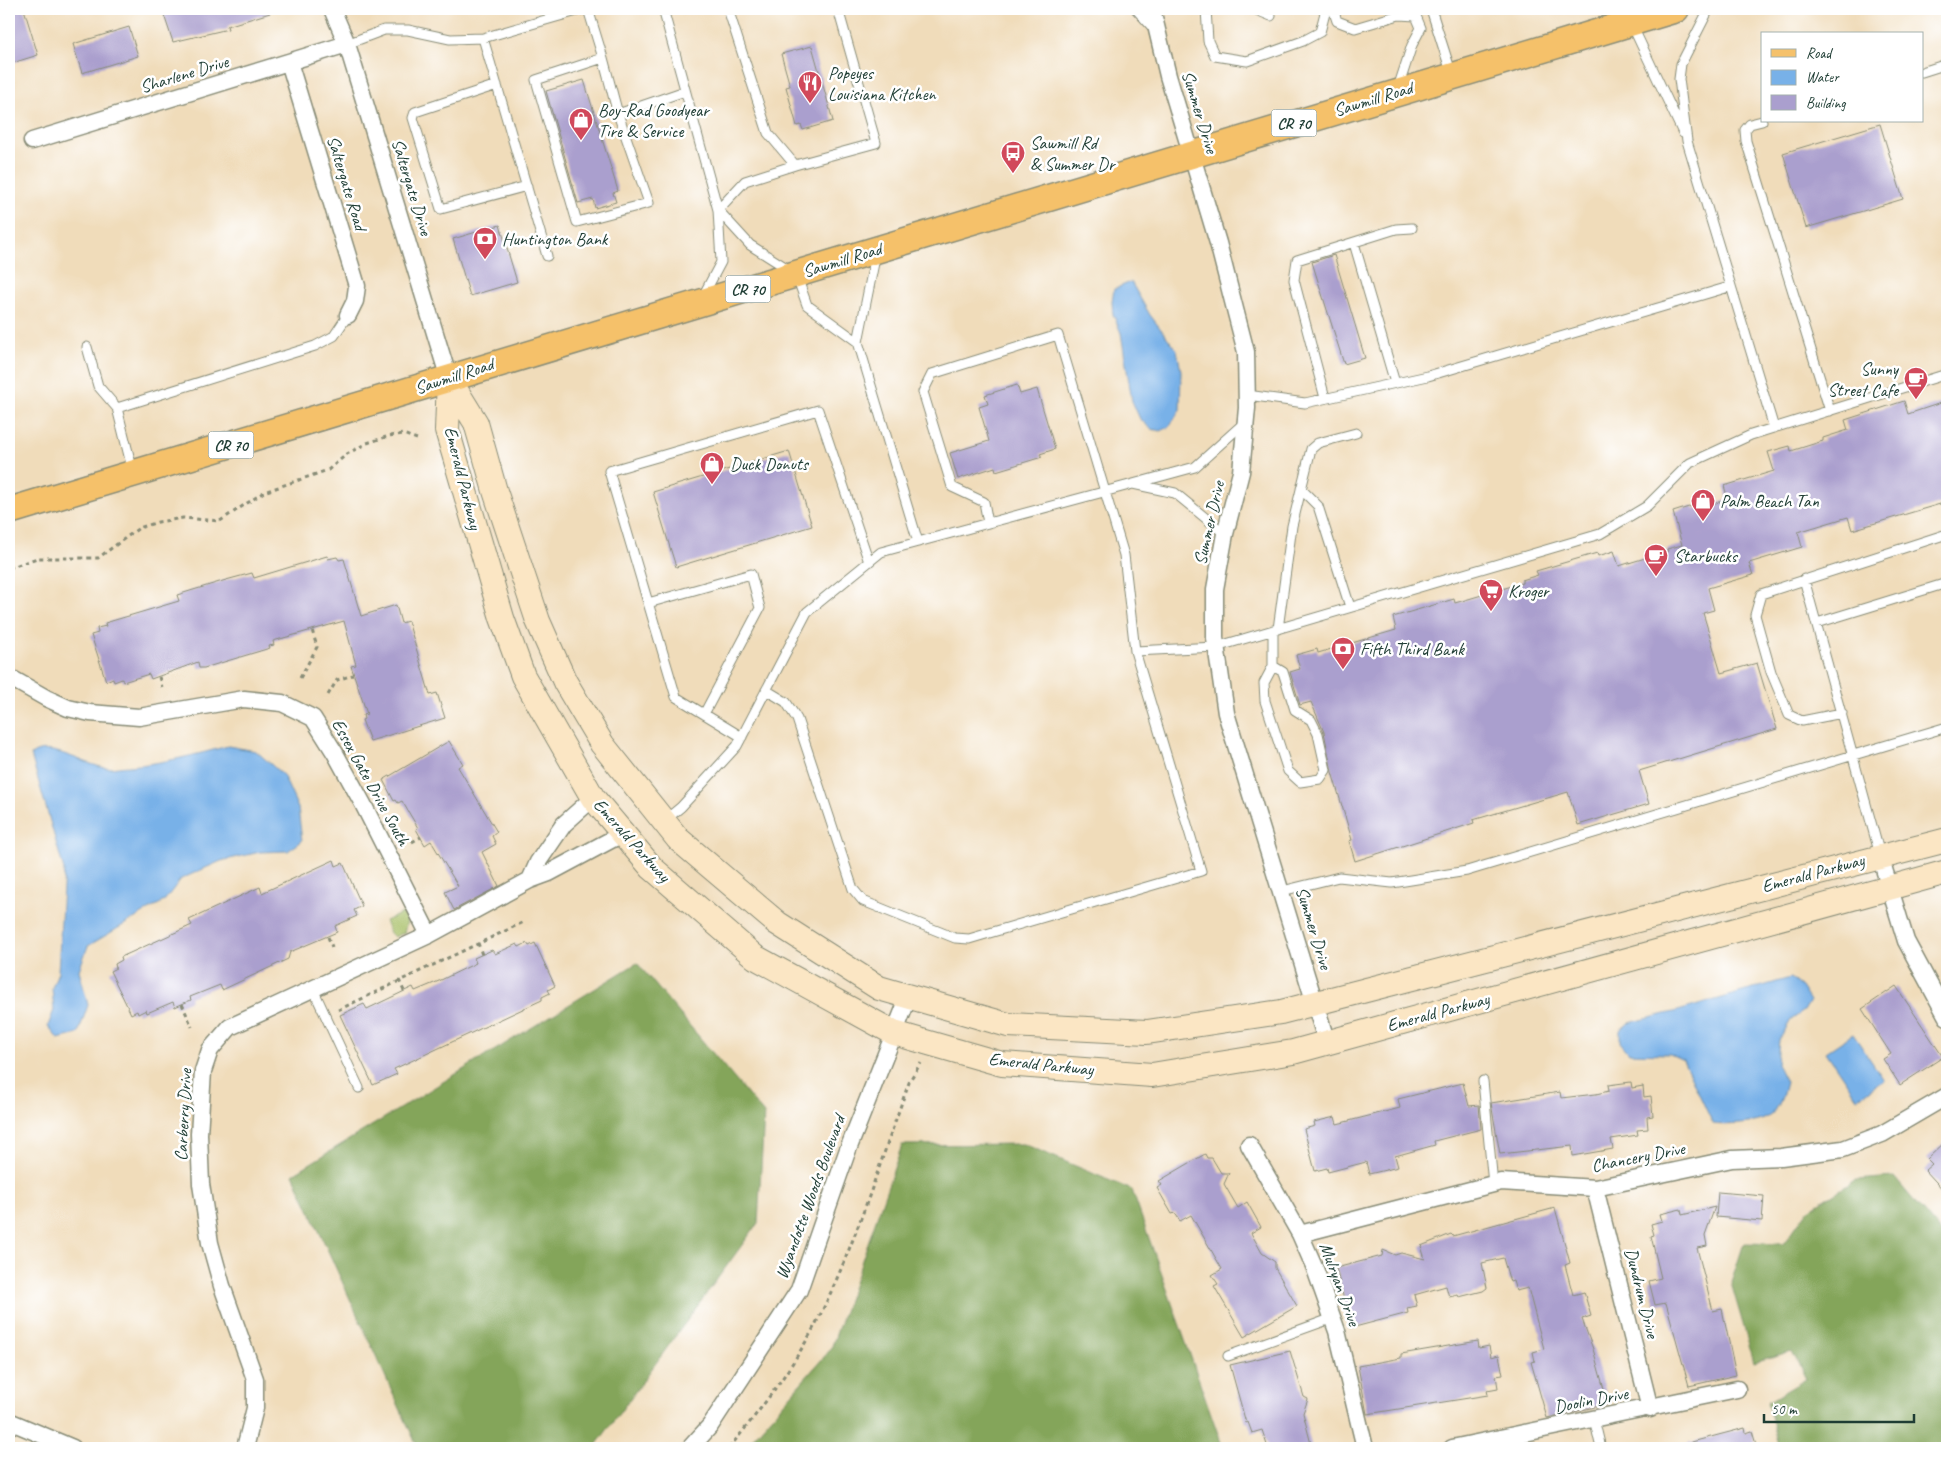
<svg xmlns="http://www.w3.org/2000/svg" width="1956" height="1457" font-family="Caveat,sans-serif">
<style>
.green{fill:#a6be64;stroke:#627e4c}
.forest{fill:#84a55a;stroke:#527147}
.water{fill:#78b1e8;stroke:#4c778e}
.building{fill:#aa9fce}
.lines{fill:none;stroke-linecap:round;stroke-linejoin:round}
.lane-casing{stroke:#888c77;stroke-width:11}
.street-casing{stroke:#888c77;stroke-width:19}
.secondary-casing{stroke:#888c77;stroke-width:26}
.primary-casing{stroke:#888c77;stroke-width:29}
.path{stroke:#888c77;stroke-width:3;stroke-dasharray:4 4;stroke-linecap:butt}
.lane{stroke:#fff;stroke-width:9}
.street{stroke:#fff;stroke-width:16}
.secondary{stroke:#fbe6c4;stroke-width:24}
.primary{stroke:#f5c16b;stroke-width:26}
.labels{text-anchor:middle;stroke-width:5;stroke-linejoin:round;paint-order:stroke}
.shield{fill:#fff;stroke:#627771;stroke-width:1}
.shield-label{font-size:16px;font-weight:bold;fill:#1f3d34}
.poi-label{font-size:18px;fill:#1f3d34;stroke:#fff;text-anchor:start}
.street-label{font-size:18px;fill:#1f3d34;stroke:#fff}
</style>
<rect width="100%" height="100%" fill="#fff"/>
<filter id="ink" filterUnits="userSpaceOnUse"><feTurbulence type="fractalNoise" baseFrequency=".02" numOctaves="2"/><feDisplacementMap in="SourceGraphic" scale="10" xChannelSelector="R" yChannelSelector="G"/><feConvolveMatrix kernelMatrix="1 2 1 2 8 2 1 2 1" color-interpolation-filters="sRGB"/></filter>
<filter id="wash" filterUnits="userSpaceOnUse"><feTurbulence type="fractalNoise" baseFrequency=".0096" numOctaves="4" result="noise"/><feDisplacementMap in="SourceGraphic" scale="20" xChannelSelector="R" yChannelSelector="G"/><feGaussianBlur stdDeviation="1.12" result="paint"/><feColorMatrix in="noise" values="0 0 0 0 0 0 0 0 0 0 0 0 0 0 0 0 0 1.4 0 .05"/><feComposite in="paint" operator="in"/></filter>
<g filter="url(#wash)">
<rect width="100%" height="100%" fill="#f0dcba"/>
<path class="green" d="M 405,912 L 408,917 L 404,933 L 394,937 L 390,933 L 385,921 Z"/>
<path class="forest" d="M 637,963 L 764,1114 L 758,1223 L 594,1448 L 418,1448 L 293,1174 Z
M 1024,1144 L 1132,1190 L 1223,1448 L 744,1448 L 831,1349 L 902,1145 Z
M 1894,1177 L 1947,1240 L 1947,1445 L 1938,1448 L 1780,1448 L 1767,1402 L 1806,1379 L 1792,1351 L 1754,1362 L 1731,1283 L 1744,1243 L 1783,1244 L 1809,1209 L 1856,1180 Z"/>
<path class="water" d="M 1131,282 L 1150,315 L 1177,350 L 1181,371 L 1180,410 L 1169,427 L 1161,431 L 1151,429 L 1140,419 L 1132,401 L 1121,333 L 1113,314 L 1112,302 L 1114,289 Z
M 228,746 L 256,751 L 283,775 L 298,808 L 302,841 L 288,851 L 260,852 L 221,861 L 181,879 L 164,901 L 88,946 L 79,970 L 88,1005 L 78,1034 L 58,1039 L 48,1026 L 54,1010 L 52,988 L 58,972 L 64,870 L 31,755 C 49,740 85,766 107,768 C 114,768 123,766 130,766 C 164,763 195,755 228,746 Z
M 1790,978 L 1801,987 L 1810,1001 L 1804,1011 L 1791,1020 L 1779,1040 L 1777,1064 L 1786,1082 C 1783,1094 1780,1109 1768,1117 C 1757,1124 1726,1126 1713,1124 L 1683,1060 L 1670,1054 L 1629,1053 L 1620,1042 L 1620,1030 L 1629,1023 L 1678,1011 Z
M 1853,1034 L 1884,1080 L 1857,1098 L 1826,1052 Z"/>
<g id="blocks">
<path class="building" d="M 9,9 L 24,9 L 38,55 L 9,64 Z
M 184,9 L 269,9 L 270,13 L 227,26 L 228,29 L 173,42 L 164,15 Z
M 129,27 L 138,56 L 82,73 L 73,44 Z
M 812,46 L 833,121 L 803,130 L 801,125 L 797,126 L 786,87 L 790,86 L 781,54 Z
M 584,80 L 618,191 L 613,193 L 616,202 L 595,208 L 593,199 L 578,203 L 546,91 Z
M 1880,124 L 1903,199 L 1806,228 L 1783,153 Z
M 500,225 L 517,282 L 470,296 L 453,239 Z
M 1334,255 L 1365,358 L 1344,364 L 1312,262 Z
M 1017,385 L 1020,394 L 1037,389 L 1055,449 L 1040,454 L 1042,457 L 996,471 L 995,467 L 958,479 L 950,453 L 989,441 L 979,407 L 988,404 L 985,395 Z
M 1904,401 L 1908,414 L 1947,401 L 1947,502 L 1852,530 L 1848,517 L 1798,532 L 1802,547 L 1749,563 L 1753,575 L 1708,588 L 1714,610 L 1703,613 L 1721,673 L 1757,663 L 1777,729 L 1639,771 L 1649,804 L 1578,825 L 1568,792 L 1473,820 L 1474,823 L 1355,861 L 1349,841 L 1352,840 L 1332,772 L 1324,732 L 1311,702 L 1300,705 L 1290,672 L 1300,669 L 1296,655 L 1317,649 L 1318,653 L 1396,630 L 1393,617 L 1454,599 L 1455,603 L 1522,583 L 1522,580 L 1538,575 L 1536,571 L 1597,553 L 1598,556 L 1614,551 L 1619,566 L 1668,551 L 1667,549 L 1682,545 L 1673,512 L 1692,506 L 1694,510 L 1728,499 L 1724,486 L 1774,471 L 1768,452 L 1790,446 L 1791,451 L 1823,441 L 1823,438 L 1848,430 L 1845,420 Z
M 789,451 L 812,526 L 676,567 L 653,492 Z
M 327,556 L 328,559 L 337,557 L 339,560 L 344,559 L 361,616 L 396,605 L 401,623 L 408,621 L 430,695 L 437,693 L 445,718 L 370,741 L 362,720 L 364,719 L 363,715 L 367,714 L 351,666 L 356,665 L 344,621 L 273,641 L 274,645 L 269,646 L 270,648 L 204,668 L 199,668 L 198,662 L 151,679 L 149,674 L 123,682 L 122,679 L 114,682 L 113,678 L 106,681 L 91,635 L 98,633 L 97,628 L 106,626 L 105,623 L 179,601 L 177,595 L 226,580 L 252,573 L 254,578 Z
M 449,741 L 463,764 L 458,767 L 497,832 L 492,836 L 496,844 L 482,852 L 499,886 L 454,910 L 445,892 L 458,886 L 431,841 L 425,845 L 416,829 L 418,828 L 402,801 L 398,803 L 396,800 L 394,801 L 383,780 Z
M 334,860 L 336,866 L 343,863 L 362,906 L 354,910 L 357,916 L 335,926 L 337,932 L 290,952 L 288,959 L 222,990 L 220,985 L 190,997 L 191,1000 L 175,1007 L 173,1002 L 147,1013 L 146,1010 L 138,1014 L 137,1011 L 131,1014 L 110,971 L 116,968 L 115,964 L 122,960 L 121,957 L 192,925 L 189,920 L 260,887 L 262,893 Z
M 527,943 L 529,946 L 535,943 L 555,986 L 548,990 L 550,993 L 542,997 L 542,1000 L 394,1069 L 397,1074 L 373,1085 L 340,1015 L 364,1004 L 367,1009 L 413,987 L 415,991 L 439,981 L 476,963 L 474,958 L 492,950 L 495,954 L 517,944 L 519,947 Z
M 1896,986 L 1943,1057 L 1900,1085 L 1883,1059 L 1891,1054 L 1862,1009 Z
M 1631,1082 L 1632,1088 L 1643,1086 L 1644,1097 L 1651,1096 L 1653,1116 L 1647,1117 L 1648,1129 L 1637,1130 L 1638,1135 L 1611,1139 L 1613,1149 L 1573,1156 L 1572,1146 L 1500,1154 L 1491,1103 L 1560,1092 L 1561,1098 L 1596,1094 L 1609,1091 L 1608,1085 Z
M 1463,1083 L 1469,1106 L 1479,1105 L 1481,1129 L 1434,1141 L 1435,1145 L 1395,1156 L 1398,1167 L 1369,1174 L 1366,1162 L 1328,1172 L 1327,1168 L 1315,1171 L 1304,1129 L 1315,1126 L 1314,1122 L 1335,1117 L 1337,1124 L 1400,1108 L 1398,1099 Z
M 1947,1140 L 1947,1194 L 1925,1170 L 1932,1164 L 1927,1159 Z
M 1205,1154 L 1207,1158 L 1212,1158 L 1221,1173 L 1229,1173 L 1224,1184 L 1238,1208 L 1247,1202 L 1261,1227 L 1251,1233 L 1262,1253 L 1275,1262 L 1275,1268 L 1297,1306 L 1244,1337 L 1214,1286 L 1218,1284 L 1212,1275 L 1222,1269 L 1191,1215 L 1180,1221 L 1175,1213 L 1172,1214 L 1157,1188 L 1162,1185 L 1159,1181 Z
M 1718,1192 L 1764,1196 L 1762,1221 L 1716,1217 Z
M 1715,1207 L 1705,1235 L 1707,1246 L 1697,1248 L 1713,1311 L 1722,1309 L 1736,1375 L 1689,1386 L 1666,1303 L 1655,1305 L 1649,1281 L 1661,1278 L 1651,1236 L 1654,1235 L 1651,1224 L 1662,1221 L 1660,1214 L 1681,1209 L 1682,1215 Z
M 1555,1208 L 1570,1263 L 1565,1265 L 1573,1295 L 1584,1292 L 1591,1316 L 1582,1319 L 1593,1349 L 1608,1404 L 1547,1418 L 1531,1362 L 1535,1361 L 1533,1352 L 1544,1349 L 1528,1288 L 1516,1291 L 1513,1281 L 1510,1282 L 1503,1258 L 1482,1263 L 1487,1288 L 1483,1291 L 1459,1297 L 1458,1295 L 1449,1297 L 1446,1286 L 1414,1295 L 1417,1306 L 1407,1308 L 1408,1313 L 1351,1328 L 1336,1268 L 1382,1256 L 1383,1250 L 1395,1255 L 1401,1253 L 1425,1259 L 1421,1246 L 1451,1234 L 1453,1236 Z
M 1478,1341 L 1479,1348 L 1489,1346 L 1491,1357 L 1499,1355 L 1503,1375 L 1496,1376 L 1498,1388 L 1487,1390 L 1488,1395 L 1367,1414 L 1358,1366 L 1401,1358 L 1401,1354 Z
M 1290,1351 L 1304,1397 L 1308,1399 L 1303,1413 L 1312,1448 L 1268,1448 L 1262,1430 L 1252,1433 L 1248,1422 L 1246,1423 L 1230,1365 Z
M 1745,1428 L 1746,1433 L 1752,1431 L 1757,1448 L 1689,1448 L 1688,1443 Z"/>
</g>
</g>
<g filter="url(#ink)">
<use href="#blocks" fill-opacity="0" stroke="#888c77" stroke-width="1"/>
<g class="lines">
<defs>
<path id="lane" d="M 588,9 L 603,58
M 663,9 L 718,210 L 721,262 L 703,296
M 728,9 L 768,133 L 795,165 L 876,143 L 838,9
M 1136,9 L 1154,29
M 1206,9 L 1208,41 L 1215,56 L 1247,61 L 1303,41 L 1320,32 L 1325,13 L 1323,9
M 1254,9 L 1271,16
M 1333,9 L 1337,21 L 1355,28 L 1399,15 L 1416,16 L 1421,28 L 1412,45 L 1398,88
M 1431,9 L 1452,75
M 1709,9 L 1681,64 L 1679,79 L 1687,141 L 1774,428
M 1632,25 L 1683,133
M 483,38 L 547,256
M 347,44 L 384,30 L 408,30 L 450,39 L 483,38 L 584,9
M 1922,72 L 1947,64
M 497,85 L 415,112 L 413,118 L 441,209 L 527,186
M 618,114 L 603,58 L 536,80 L 577,222 L 649,203 L 618,114 L 685,91
M 1762,121 L 1750,124 L 1745,130 L 1746,141 L 1830,411
M 718,210 L 750,245 L 796,274 L 807,305 L 858,342
M 718,210 L 745,181 L 795,165
M 1354,243 L 1395,383
M 876,253 L 858,342 L 918,542
M 87,347 L 98,386 L 117,408
M 1247,395 L 1305,403 L 1428,376 L 1729,287
M 1325,398 L 1294,280 L 1297,260 L 1396,229 L 1412,228
M 133,472 L 117,408 L 315,346 L 334,336 L 348,315
M 1301,489 L 1318,506 L 1350,607
M 988,523 L 984,502 L 952,487 L 923,392 L 932,374 L 1058,335 L 1124,555 L 1135,651 L 1216,647 L 1600,534 L 1647,506 L 1690,463 L 1751,435 L 1947,374
M 1225,534 L 1175,493 L 1133,484 L 1195,467 L 1245,422
M 1804,579 L 1880,855
M 648,603 L 751,574 L 760,608 L 704,714
M 1817,623 L 1947,583
M 1278,629 L 1292,526 L 1311,449 L 1318,443 L 1356,433
M 1273,666 L 1283,672 L 1295,710 L 1311,720 L 1318,734 L 1326,770 L 1320,779 L 1300,782 L 1288,771 L 1265,701 L 1264,683 L 1273,666 L 1273,630
M 766,690 L 786,702 L 797,719 L 853,889 L 863,901 L 955,938 L 969,939 L 1201,871 L 1135,651
M 1842,713 L 1802,721 L 1789,715 L 1771,672 L 1755,615 L 1761,594 L 1947,534
M 742,737 L 676,697 L 609,471 L 818,410 L 869,562
M 664,821 L 681,807 L 737,746 L 807,612 L 881,552 L 1133,484
M 1282,891 L 1339,877 L 1392,883 L 1467,871 L 1947,727
M 313,989 L 359,1088
M 1483,1081 L 1493,1184
M 1228,1356 L 1333,1318
M 1594,1419 L 1601,1448"/>
<path id="street" d="M 332,9 L 347,44 L 449,379
M 1152,9 L 1168,76 L 1218,243 L 1246,352 L 1247,408 L 1241,472 L 1225,534 L 1215,589 L 1215,638 L 1226,713 L 1327,1043
M 289,62 L 357,286 L 355,301 L 348,315
M 32,141 L 347,44
M 9,677 L 46,698 L 68,708 L 90,713 L 139,717 L 244,699 L 282,703 L 313,718 L 335,753 L 363,804 L 429,935
M 1880,856 L 1906,941 L 1947,1017
M 530,880 L 538,862 L 564,824 L 593,798
M 1249,1145 L 1300,1234 L 1314,1266 L 1337,1331 L 1365,1448
M 1595,1188 L 1650,1409
M 1300,1234 L 1501,1182 L 1595,1188 L 1732,1159 L 1781,1157 L 1843,1149 L 1882,1134 L 1947,1096
M 9,1421 L 73,1448
M 245,1448 L 255,1408 L 255,1379 L 222,1286 L 210,1243 L 201,1184 L 199,1134 L 203,1071 L 210,1050 L 230,1027 L 429,935 L 530,880 L 549,873 L 622,834
M 690,1448 L 710,1426 L 799,1290 L 847,1152 L 909,996
M 1452,1448 L 1737,1389"/>
<path id="secondary" d="M 449,379 L 447,430 L 502,618 L 523,676 L 593,798 L 652,868 L 755,957 L 894,1033 L 1002,1064 L 1152,1075 L 1293,1052 L 1947,872
M 449,379 L 476,423 L 495,491 L 538,621 L 565,682 L 602,744 L 678,839 L 777,923 L 879,988 L 1008,1025 L 1147,1032 L 1281,1012 L 1947,840"/>
<path id="primary" d="M 9,511 L 1676,9"/>
</defs>
<use href="#lane" class="lane-casing"/>
<use href="#street" class="street-casing"/>
<use href="#secondary" class="secondary-casing"/>
<use href="#primary" class="primary-casing"/>
<path class="path" d="M 9,568 L 37,558 L 98,558 L 139,528 L 158,522 L 183,518 L 220,521 L 264,492 L 328,470 L 347,454 L 367,443 L 389,436 L 403,434 L 417,439
M 159,677 L 162,687
M 300,678 L 317,647 L 312,630
M 328,695 L 337,680 L 353,675
M 412,842 L 421,837
M 328,937 L 332,947
M 478,943 L 482,955
M 399,980 L 404,991
M 182,1004 L 192,1027
M 338,1010 L 524,922
M 729,1448 C 759,1412 789,1372 812,1331 C 854,1251 879,1164 910,1080 L 921,1063"/>
<use href="#lane" class="lane"/>
<use href="#street" class="street"/>
<use href="#secondary" class="secondary"/>
<use href="#primary" class="primary"/>
</g>
</g>
<defs>
<symbol id="restaurant-pin" viewBox="-11 -11 22 30"><path d="M0 17L-7.5 6A9.5 9.5 0 1 1 7.5 6Z" fill="#d1495b" stroke="#fff"/><path d="M-5-6h1v4h1v-4h1v4h1v-4h1v5L-1.5 .5V6h-2V.5L-5-1ZM5-6V6H3V1.5H1.5Q1.5-4 5-6Z" fill="#fff"/></symbol>
<symbol id="shop-pin" viewBox="-11 -11 22 30"><path d="M0 17L-7.5 6A9.5 9.5 0 1 1 7.5 6Z" fill="#d1495b" stroke="#fff"/><path d="M-5-2.5h2.3a2.7 3.5 0 0 1 5.4 0H5L5.5 6h-11ZM-1.5-2.5h3a1.5 2.3 0 0 0-3 0Z" fill="#fff"/></symbol>
<symbol id="bus-pin" viewBox="-11 -11 22 30"><path d="M0 17L-7.5 6A9.5 9.5 0 1 1 7.5 6Z" fill="#d1495b" stroke="#fff"/><path d="M-5-6H5V4H4V6H2V4H-2V6H-4V4H-5ZM-3.5-4V0h7V-4ZM-3.5 1.2v1.5H-2V1.2ZM2 1.2v1.5H3.5V1.2Z" fill="#fff"/></symbol>
<symbol id="bank-pin" viewBox="-11 -11 22 30"><path d="M0 17L-7.5 6A9.5 9.5 0 1 1 7.5 6Z" fill="#d1495b" stroke="#fff"/><path d="M-6-4H6V4H-6ZM0-2.3a2.3 2.3 0 1 0 0 4.6a2.3 2.3 0 1 0 0-4.6Z" fill="#fff"/></symbol>
<symbol id="cafe-pin" viewBox="-11 -11 22 30"><path d="M0 17L-7.5 6A9.5 9.5 0 1 1 7.5 6Z" fill="#d1495b" stroke="#fff"/><path d="M-5.5-4.5H6V0H3Q3 3.5 0 3.5H-2.5Q-5.5 3.5-5.5 0ZM3-3.2v2h1.7v-2ZM-6 4.5H4V6H-6Z" fill="#fff"/></symbol>
<symbol id="supermarket-pin" viewBox="-11 -11 22 30"><path d="M0 17L-7.5 6A9.5 9.5 0 1 1 7.5 6Z" fill="#d1495b" stroke="#fff"/><path d="M-6-5.5h2.5l.6 2H6L4.5 2H-2.5L-4.4-4H-6ZM-1.5 3.2a1.3 1.3 0 1 0 .1 0ZM3 3.2a1.3 1.3 0 1 0 .1 0Z" fill="#fff"/></symbol>
</defs>
<g fill-rule="evenodd">
<use href="#restaurant-pin" x="796" y="69" width="28" height="38"/>
<use href="#shop-pin" x="567" y="106" width="28" height="38"/>
<use href="#bus-pin" x="999" y="139" width="28" height="38"/>
<use href="#bank-pin" x="471" y="225" width="28" height="38"/>
<use href="#cafe-pin" x="1902" y="365" width="28" height="38"/>
<use href="#shop-pin" x="698" y="450" width="28" height="38"/>
<use href="#shop-pin" x="1689" y="487" width="28" height="38"/>
<use href="#cafe-pin" x="1642" y="542" width="28" height="38"/>
<use href="#supermarket-pin" x="1477" y="577" width="28" height="38"/>
<use href="#bank-pin" x="1329" y="635" width="28" height="38"/>
</g>
<g class="labels">
<g class="shield">
<rect x="1271.5" y="109.5" width="45" height="27" rx="4"/>
<rect x="725.5" y="275.5" width="45" height="27" rx="4"/>
<rect x="208.5" y="431.5" width="45" height="27" rx="4"/>
</g>
<g class="shield-label">
<text x="1294" y="129">CR 70</text>
<text x="748" y="295">CR 70</text>
<text x="231" y="451">CR 70</text>
</g>
<g class="poi-label">
<text x="828" y="79">Popeyes<tspan x="828" dy="21">Louisiana Kitchen</tspan></text>
<text x="598" y="116">Boy-Rad Goodyear<tspan x="598" dy="21">Tire &amp; Service</tspan></text>
<text x="1030" y="149">Sawmill Rd<tspan x="1030" dy="21">&amp; Summer Dr</tspan></text>
<text x="502" y="245">Huntington Bank</text>
<text x="1898" y="375" text-anchor="end">Sunny<tspan x="1898" dy="21">Street Cafe</tspan></text>
<text x="730" y="470">Duck Donuts</text>
<text x="1720" y="507">Palm Beach Tan</text>
<text x="1674" y="562">Starbucks</text>
<text x="1508" y="597">Kroger</text>
<text x="1360" y="655">Fifth Third Bank</text>
</g>
<g class="street-label">
<text transform="translate(184 74) rotate(-17)" y="6">Sharlene Drive</text>
<text transform="translate(1373 99) rotate(-17)" y="6">Sawmill Road</text>
<text transform="translate(1200 112) rotate(73)" y="6">Summer Drive</text>
<text transform="translate(347 183) rotate(73)" y="6">Saltergate Road</text>
<text transform="translate(412 187) rotate(73)" y="6">Saltergate Drive</text>
<text transform="translate(842 260) rotate(-17)" y="6">Sawmill Road</text>
<text transform="translate(454 376) rotate(-18)" y="6">Sawmill Road</text>
<text transform="translate(463 478) rotate(76)" y="6">Emerald Parkway</text>
<text transform="translate(1209 523) rotate(-77)" y="6">Summer Drive</text>
<text transform="translate(371 782) rotate(61)" y="6">Essex Gate Drive South</text>
<text transform="translate(632 840) rotate(48)" y="6">Emerald Parkway</text>
<text transform="translate(1813 873) rotate(-15)" y="6">Emerald Parkway</text>
<text transform="translate(1314 928) rotate(73)" y="6">Summer Drive</text>
<text transform="translate(1438 1012) rotate(-15)" y="6">Emerald Parkway</text>
<text transform="translate(1041 1064) rotate(6)" y="6">Emerald Parkway</text>
<text transform="translate(183 1115) rotate(-87)" y="6">Carberry Drive</text>
<text transform="translate(1638 1157) rotate(-11)" y="6">Chancery Drive</text>
<text transform="translate(810 1197) rotate(-70)" y="6">Wyandotte Woods Boulevard</text>
<text transform="translate(1340 1284) rotate(70)" y="6">Mulryan Drive</text>
<text transform="translate(1642 1293) rotate(76)" y="6">Dundrum Drive</text>
<text transform="translate(1591 1400) rotate(-11)" y="6">Doolin Drive</text>
</g>
</g>
<rect width="1956" height="1457" fill="none" stroke="#fff" stroke-width="30"/>
<rect x="1761" y="32" width="162" height="90" fill="#ffffff" stroke="#a5b1ae"/>
<rect x="1771" y="49" width="25" height="8" fill="#f5c16b" stroke="#a5b1ae"/>
<text x="1806" y="58" font-size="15" fill="#1f3d34">Road</text>
<rect x="1771" y="70" width="25" height="15" fill="#78b1e8" stroke="#a5b1ae"/>
<text x="1806" y="82" font-size="15" fill="#1f3d34">Water</text>
<rect x="1771" y="95" width="25" height="15" fill="#aa9fce" stroke="#a5b1ae"/>
<text x="1806" y="108" font-size="15" fill="#1f3d34">Building</text>
<path d="M1764 1414v8h150v-8" fill="none" stroke="#1f3d34" stroke-width="2.5"/>
<text x="1771" y="1414" font-size="15" fill="#1f3d34" stroke="#ffffff" stroke-width="4" paint-order="stroke">50 m</text>
</svg>
